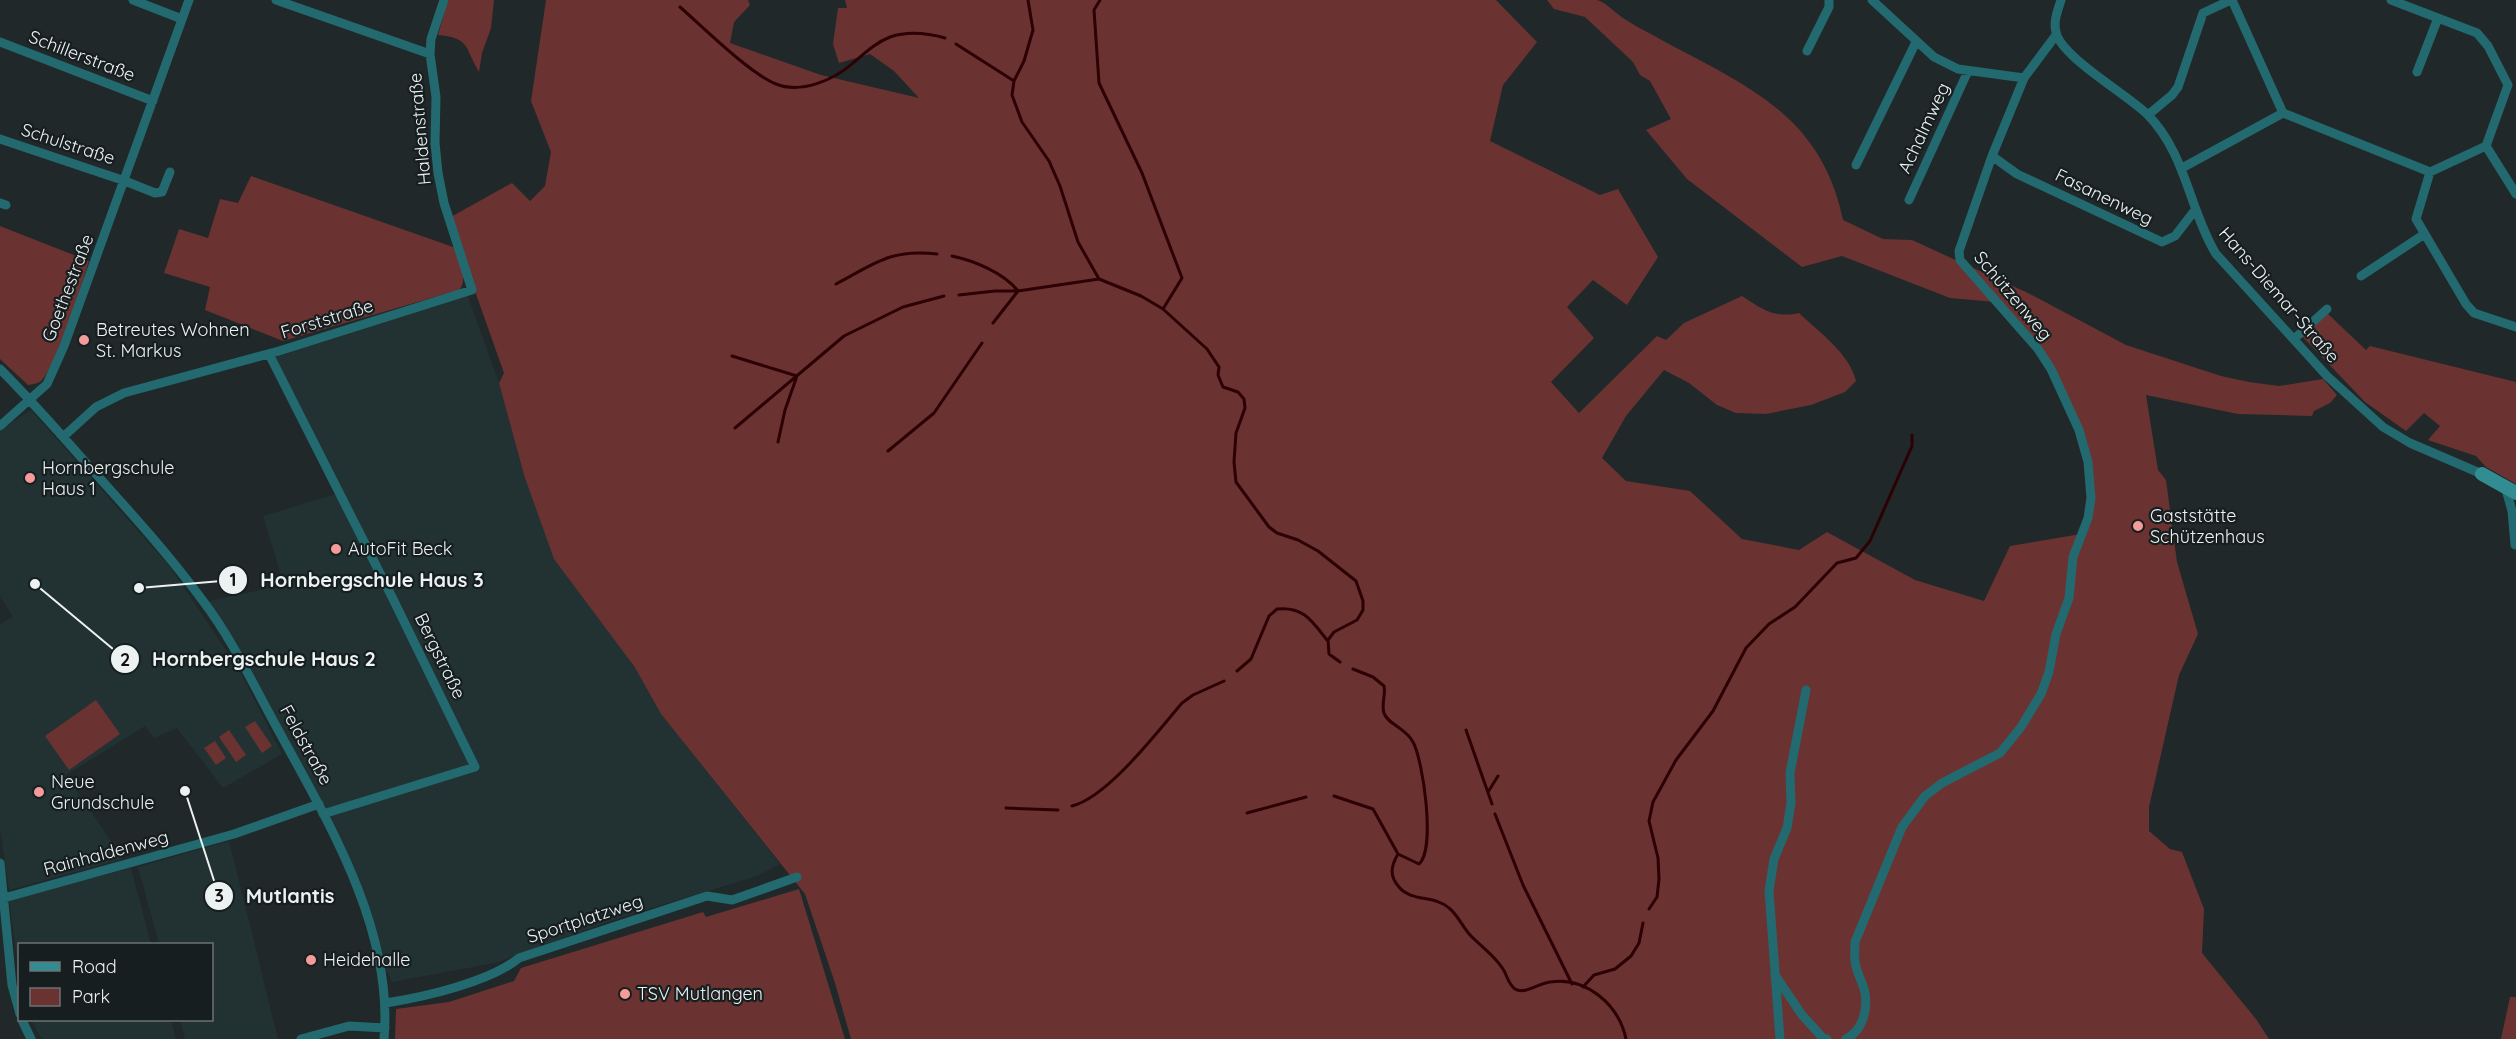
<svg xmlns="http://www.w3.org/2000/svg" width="2516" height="1039" font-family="Quicksand,sans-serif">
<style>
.built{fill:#223233}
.green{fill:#6b3232}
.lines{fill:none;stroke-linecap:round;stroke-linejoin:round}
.stream{stroke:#2d0004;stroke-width:3}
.street{stroke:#226a6f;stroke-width:9}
.secondary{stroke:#328d93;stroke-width:14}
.poi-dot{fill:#f59b99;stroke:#161e1f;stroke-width:2}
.labels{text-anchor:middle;stroke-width:4.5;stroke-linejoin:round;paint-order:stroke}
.street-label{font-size:18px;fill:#ecf1f2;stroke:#161e1f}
.poi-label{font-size:18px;fill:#ecf1f2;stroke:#161e1f;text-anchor:start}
.leader{fill:none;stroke:#ecf1f2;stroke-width:2}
.callout-dot{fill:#ecf1f2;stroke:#161e1f;stroke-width:2}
.mark-label{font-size:18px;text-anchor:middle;font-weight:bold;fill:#111}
.callout-label{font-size:20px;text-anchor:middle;font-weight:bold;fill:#ecf1f2;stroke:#161e1f;stroke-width:4.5;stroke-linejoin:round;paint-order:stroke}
</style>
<rect width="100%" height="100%" fill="#202829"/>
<path class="built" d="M 468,296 L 499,383 L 524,475 L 661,714 L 780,864 L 757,876 L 616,919 L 495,963 L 392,982 L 377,950 L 342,856 L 205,602 L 284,585 L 263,516 L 336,494 L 276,357 Z
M 31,410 L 171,568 L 241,673 L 282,754 L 223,788 L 177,728 L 154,738 L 145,726 L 66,775 L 123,859 L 9,890 L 0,829 L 0,624 L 13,617 L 0,596 L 0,430 Z
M 229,841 L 278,1039 L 185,1039 L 180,1020 L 212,1020 L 212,944 L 159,944 L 138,867 Z
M 131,868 L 151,944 L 20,944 L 19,973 L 9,900 Z
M 31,1020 L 171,1020 L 176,1039 L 42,1039 Z"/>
<path class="green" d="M 448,0 L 494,0 L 491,28 L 482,53 L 479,72 C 464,46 470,38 438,35 Z
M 546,0 L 748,0 L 750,5 L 734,22 L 730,43 L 821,75 L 919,98 L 894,71 L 870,54 L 839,63 L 833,44 L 838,8 L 847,8 L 845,0 L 1496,0 L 1537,42 L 1503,85 L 1490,141 L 1600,195 L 1618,189 L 1658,257 L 1627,305 L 1593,280 L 1567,307 L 1594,338 L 1551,382 L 1579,413 L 1657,336 L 1666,340 L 1684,323 L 1742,296 C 1763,310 1774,318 1799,313 C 1818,331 1850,354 1856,381 L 1845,392 L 1811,405 L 1766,414 L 1736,413 L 1717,405 L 1689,383 L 1664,370 L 1626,416 L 1602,458 L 1626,481 L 1690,491 L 1742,539 L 1799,550 L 1827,532 L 1915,580 L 1984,601 L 2010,546 L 2081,534 L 2088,518 L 2088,462 L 2051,369 L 1995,302 L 1950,298 L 1842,256 L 1802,267 L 1687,179 L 1646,130 L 1671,119 L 1650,81 L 1640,75 L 1633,62 L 1585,17 L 1554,9 L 1547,0 C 1563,0 1582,0 1597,0 C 1606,2 1615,13 1623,18 C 1632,24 1641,29 1651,34 C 1738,83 1820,109 1843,220 L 1883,239 L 1912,240 L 2028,293 L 2126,345 L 2221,376 L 2249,382 L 2279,386 L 2323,379 L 2337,395 L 2330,403 L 2314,411 L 2312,416 L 2238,414 L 2146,395 L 2158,470 L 2166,480 L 2177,562 L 2198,634 L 2179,675 L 2149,807 L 2149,831 L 2170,849 L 2182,852 L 2204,909 L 2202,953 L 2256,1019 L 2269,1039 L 851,1039 L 835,983 L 805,894 L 661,714 L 634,666 L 554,559 L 524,475 L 499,383 L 504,373 L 449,218 L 512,183 L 530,201 L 545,186 L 551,152 L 531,101 Z
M 251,176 L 456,248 C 459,261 469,279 459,290 L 283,341 L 205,310 L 210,287 L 164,273 L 179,229 L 208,238 L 220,199 L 238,203 Z
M 0,226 L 89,261 C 82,283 55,369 41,381 C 38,384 32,384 28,385 L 0,359 Z
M 2326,312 L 2366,350 L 2370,346 L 2516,382 L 2516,484 L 2486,467 L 2476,456 L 2428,440 L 2440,426 L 2424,413 L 2406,431 L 2365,402 L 2301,335 Z
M 96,700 L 120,734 L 69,770 L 45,736 Z
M 255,721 L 272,746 L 262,753 L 245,727 Z
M 229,730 L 246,755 L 236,762 L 219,737 Z
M 215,741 L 226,758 L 216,765 L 204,748 Z
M 799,889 L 845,1039 L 395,1039 L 396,1009 L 449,1002 L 514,981 L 521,968 L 703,912 L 706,917 Z
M 2510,997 L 2516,997 L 2516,1039 L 2501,1039 Z"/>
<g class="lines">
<path class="stream" d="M 1028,0 L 1033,30 L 1024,61 L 1014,81 L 1012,95 L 1022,122 L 1049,161 L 1060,186 L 1078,242 L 1099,279 L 1141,296 L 1163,309 L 1207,349 L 1219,367 L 1218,375 L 1223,387 L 1238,392 L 1244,399 L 1245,408 L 1236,433 L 1234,462 L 1236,482 L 1269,527 L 1277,533 L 1298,540 L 1318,551 L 1356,581 L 1363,601 L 1363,610 L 1357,620 L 1334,632 L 1328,640 L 1329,654 L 1340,662
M 1100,0 L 1094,10 L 1099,83 L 1142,173 L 1182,278 L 1163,309
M 680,7 C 704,28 749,73 776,84 C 801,94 834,80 853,63 C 865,53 875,43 890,37 C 908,31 927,33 945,38
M 956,44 L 1014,81
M 952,256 C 975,261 1004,273 1018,291 L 993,323
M 836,284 C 876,263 890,249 937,254
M 959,295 L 995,291 L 1018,291 L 1099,279
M 732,356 L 797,376 L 785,410 L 778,442
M 735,428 L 844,336 L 903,307 L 944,296
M 888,451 L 934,413 L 982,343
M 1353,669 L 1373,677 L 1384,686 C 1386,695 1381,705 1384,713 C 1387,724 1406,728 1413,742 C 1423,760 1436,849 1419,864 L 1398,854 C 1391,866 1389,876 1399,887 C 1411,902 1435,895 1449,908 C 1458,915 1463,928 1471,936 C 1482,947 1495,956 1503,969 C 1507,975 1508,984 1515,989 C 1525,995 1539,983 1550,982 C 1586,976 1619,1005 1626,1039
M 1237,671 L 1251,659 L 1269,616 L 1277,609 C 1303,606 1312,621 1327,640
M 1466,730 L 1492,804
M 1488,792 L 1498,776
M 1334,796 L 1373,809 L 1398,854
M 1072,806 C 1108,797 1157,732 1182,703 L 1193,695 L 1224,681
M 1006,808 L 1058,810
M 1247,813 L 1306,797
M 1495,814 L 1523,885 L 1572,984
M 1649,909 L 1657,897 L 1659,879 L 1658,858 L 1649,821 L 1653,802 L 1676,760 L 1713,711 L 1746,648 L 1769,624 L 1795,607 L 1837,563 L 1856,558 L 1870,541 L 1912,446 L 1912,435
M 1583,987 L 1594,975 L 1615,969 L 1631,956 L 1639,943 L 1643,923"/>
<path class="street" d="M 133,0 L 182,19
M 276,0 L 430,54
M 1872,0 L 1934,57 L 1958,69 L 2024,78
M 2061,0 C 2058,10 2053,21 2056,32 C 2060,56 2128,95 2147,114 C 2186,153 2189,209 2216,254 L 2327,376 L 2383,427 L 2410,443 L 2482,474
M 2232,0 L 2283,113
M 0,42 L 153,101
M 1807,51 L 1829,7 L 1829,0
M 2417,72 L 2438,18
M 2283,113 L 2430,172 L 2486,146 L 2508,85 L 2488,46 L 2477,33 L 2391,0
M 2148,115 L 2172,95 L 2178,87 L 2203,13 L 2231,0
M 0,139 L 125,181 L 155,193 L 162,192 L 170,172
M 2486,146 L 2516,194
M 1992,156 L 2017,174 L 2162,242 L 2175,236 L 2195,210
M 1856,165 L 1916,42
M 2182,168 L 2283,113
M 2430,172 L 2416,219 L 2466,304 L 2474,313 L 2516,327
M 1909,200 L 1968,71
M 0,203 L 6,205
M 2361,276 L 2423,235
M 2294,339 L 2327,309
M 269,354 L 392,597 L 475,767 L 323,814
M 0,369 C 33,402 64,438 95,473 C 132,514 170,556 203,601 C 232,639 253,684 276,726 C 327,820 394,929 384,1039
M 0,426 L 47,384 L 64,346 L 189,0
M 63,437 L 96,407 L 124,393 L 279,351 L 472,290 L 444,203 L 438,173 L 435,143 L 436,97 L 430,54 L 431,39 L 444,0
M 2505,486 L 2512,511 L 2515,545
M 0,863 L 12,985 L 20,1014
M 4,898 L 234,834 L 319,804
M 1775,975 L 1802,1015 L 1823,1038 L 1827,1039
M 386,1003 C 424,997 490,982 519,958 L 707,896 L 732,900 L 797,877
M 22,1020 L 31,1039
M 301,1039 L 349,1026 L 385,1028
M 1780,1039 L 1769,891 L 1774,859 L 1787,828 L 1791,803 L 1790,773 L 1806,690
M 1846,1039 C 1862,1031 1868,1011 1865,993 C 1863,982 1856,973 1855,961 C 1854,955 1855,948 1855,942 L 1902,827 L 1925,796 L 1942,783 L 2000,753 L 2021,727 L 2041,694 L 2049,672 L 2056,634 L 2069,598 L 2073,557 L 2088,518 L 2091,498 L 2088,462 L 2079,430 L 2051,369 L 2038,349 L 1960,260 L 1959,251 L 1992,156 L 2024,78 L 2056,35"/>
<path class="secondary" d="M 2482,474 L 2516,493"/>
</g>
<g class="poi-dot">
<circle cx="84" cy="340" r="6"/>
<circle cx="30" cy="478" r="6"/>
<circle cx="2138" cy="526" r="6"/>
<circle cx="336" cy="549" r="6"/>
<circle cx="39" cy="792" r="6"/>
<circle cx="311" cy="960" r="6"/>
<circle cx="625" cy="994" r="6"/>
</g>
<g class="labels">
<g class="street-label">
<text transform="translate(82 56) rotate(21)" y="6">Schillerstraße</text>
<text transform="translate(1924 128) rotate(-65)" y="6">Achalmweg</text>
<text transform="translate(420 129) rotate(-95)" y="6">Haldenstraße</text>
<text transform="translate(68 144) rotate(18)" y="6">Schulstraße</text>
<text transform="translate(2104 197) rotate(26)" y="6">Fasanenweg</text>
<text transform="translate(68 288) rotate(-69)" y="6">Goethestraße</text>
<text transform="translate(2279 295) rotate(49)" y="6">Hans-Diemar-Straße</text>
<text transform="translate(2013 296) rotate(50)" y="6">Schützenweg</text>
<text transform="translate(327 319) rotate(-17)" y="6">Forststraße</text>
<text transform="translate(440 656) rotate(64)" y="6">Bergstraße</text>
<text transform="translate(306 745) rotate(61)" y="6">Feldstraße</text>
<text transform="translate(106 853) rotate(-15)" y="6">Rainhaldenweg</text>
<text transform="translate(585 919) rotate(-18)" y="6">Sportplatzweg</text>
</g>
<g class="poi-label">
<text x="96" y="336">Betreutes Wohnen<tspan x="96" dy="21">St. Markus</tspan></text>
<text x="42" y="474">Hornbergschule<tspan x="42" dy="21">Haus 1</tspan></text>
<text x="2150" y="522">Gaststätte<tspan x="2150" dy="21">Schützenhaus</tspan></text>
<text x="348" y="555">AutoFit Beck</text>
<text x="51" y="788">Neue<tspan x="51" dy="21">Grundschule</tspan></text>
<text x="323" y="966">Heidehalle</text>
<text x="637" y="1000">TSV Mutlangen</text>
</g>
</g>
<path class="leader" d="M139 588L233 580M35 584L125 659M185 791L219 896"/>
<g class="callout-dot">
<circle cx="139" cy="588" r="6"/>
<circle cx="35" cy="584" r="6"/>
<circle cx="185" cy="791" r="6"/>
<circle cx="233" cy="580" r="15"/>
<circle cx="125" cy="659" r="15"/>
<circle cx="219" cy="896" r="15"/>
</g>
<g class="mark-label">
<text x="233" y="586">1</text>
<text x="125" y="666">2</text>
<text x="219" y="902">3</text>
</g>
<g class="callout-label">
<text x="372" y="587">Hornbergschule Haus 3</text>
<text x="264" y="666">Hornbergschule Haus 2</text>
<text x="290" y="903">Mutlantis</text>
</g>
<rect x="18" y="943" width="195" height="78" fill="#161e1f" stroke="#6c7273" stroke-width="1.5"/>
<rect x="30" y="962" width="30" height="9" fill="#328d93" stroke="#6c7273" stroke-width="1.5"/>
<text x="72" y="973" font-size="18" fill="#ecf1f2">Road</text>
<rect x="30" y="988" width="30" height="18" fill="#6b3232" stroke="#6c7273" stroke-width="1.5"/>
<text x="72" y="1003" font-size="18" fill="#ecf1f2">Park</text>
</svg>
